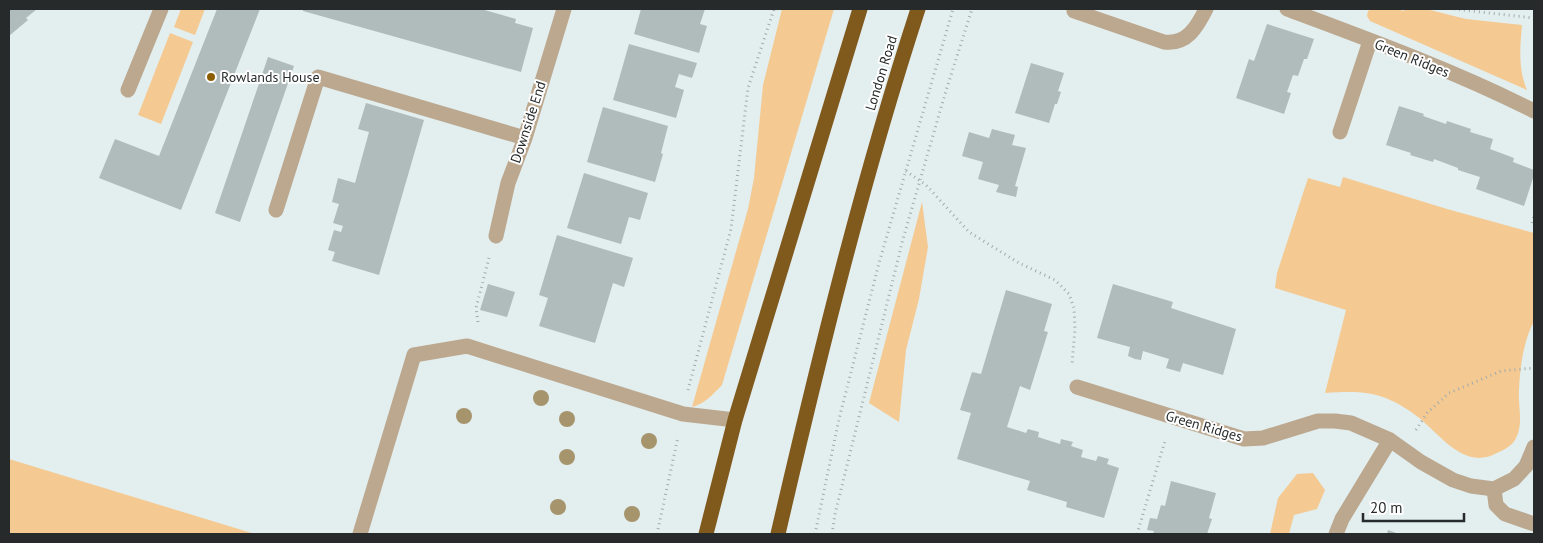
<svg xmlns="http://www.w3.org/2000/svg" width="1543" height="543" font-family="'PT Sans',sans-serif">
<style>
.green{fill:#f4ca92}
.building{fill:#b0bbbc}
.lines{fill:none;stroke-linecap:round;stroke-linejoin:round}
.path{stroke:#a3abac;stroke-width:3;stroke-dasharray:1 4;stroke-linecap:butt}
.minor{stroke:#bba88f;stroke-width:15}
.highway{stroke:#80591d;stroke-width:15}
.tree{fill:#a6956c}
.poi-dot{fill:#8d5d06;stroke:#fff;stroke-width:2}
.labels{text-anchor:middle;stroke-width:4;stroke-linejoin:round;paint-order:stroke}
.street-label{font-size:14px;fill:#262a2a;stroke:#fff}
.poi-label{font-size:14px;fill:#262a2a;stroke:#fff;text-anchor:start}
</style>
<rect width="100%" height="100%" fill="#e3eeef"/>
<path class="green" d="M 181,9 L 205,9 L 195,35 L 174,27 Z
M 782,9 L 834,9 L 722,385 C 713,394 705,404 692,407 L 748,209 L 754,178 L 763,85 Z
M 1372,9 L 1395,9 L 1404,11 L 1405,9 L 1426,9 L 1466,19 L 1522,25 C 1520,47 1518,69 1527,90 L 1370,21 L 1367,16 L 1368,11 Z
M 170,33 L 193,42 L 161,124 L 138,115 Z
M 1343,177 L 1447,209 L 1534,233 L 1534,321 C 1523,342 1520,368 1519,391 C 1518,407 1524,425 1515,440 C 1511,446 1504,450 1497,453 C 1464,471 1441,435 1418,417 C 1409,410 1398,403 1388,399 C 1366,390 1348,392 1325,393 L 1346,310 L 1275,288 L 1277,273 L 1308,178 L 1340,187 Z
M 922,202 L 928,247 L 919,299 L 906,350 L 899,422 L 869,403 Z
M 9,459 L 255,534 L 9,534 Z
M 1313,473 L 1325,490 L 1317,509 L 1294,515 L 1289,534 L 1270,534 L 1278,498 L 1297,474 Z"/>
<path class="building" d="M 9,9 L 37,9 L 26,18 L 28,20 L 9,36 Z
M 217,9 L 260,9 L 181,210 L 99,178 L 115,139 L 159,156 Z
M 303,9 L 481,9 L 516,19 L 515,23 L 533,28 L 521,72 L 303,11 Z
M 641,9 L 705,9 L 700,24 L 707,26 L 699,53 L 634,34 Z
M 1267,24 L 1314,39 L 1307,59 L 1304,59 L 1298,76 L 1293,75 L 1287,92 L 1291,93 L 1284,114 L 1236,98 L 1249,59 L 1254,61 Z
M 629,44 L 697,63 L 692,78 L 679,74 L 675,87 L 684,90 L 676,118 L 613,100 Z
M 268,57 L 294,66 L 240,222 L 215,213 Z
M 1031,63 L 1064,73 L 1058,91 L 1061,92 L 1057,104 L 1055,104 L 1049,123 L 1015,113 Z
M 366,103 L 424,120 L 379,275 L 332,261 L 335,252 L 328,250 L 334,230 L 341,232 L 343,226 L 333,223 L 339,204 L 332,202 L 338,178 L 355,183 L 369,132 L 358,129 Z
M 1399,106 L 1424,114 L 1423,116 L 1446,124 L 1447,121 L 1471,129 L 1470,132 L 1493,139 L 1490,149 L 1514,158 L 1513,162 L 1534,170 L 1534,175 L 1524,206 L 1476,189 L 1480,177 L 1458,170 L 1458,168 L 1434,159 L 1433,162 L 1410,155 L 1411,153 L 1386,145 Z
M 603,107 L 668,126 L 661,153 L 663,154 L 655,182 L 587,162 Z
M 992,129 L 1015,135 L 1012,145 L 1026,148 L 1015,186 L 1018,187 L 1016,197 L 996,192 L 999,185 L 978,179 L 983,162 L 962,156 L 969,132 L 989,138 Z
M 584,173 L 648,193 L 640,220 L 629,217 L 621,244 L 567,228 Z
M 557,235 L 633,258 L 624,287 L 613,283 L 595,343 L 539,326 L 548,298 L 539,295 Z
M 488,284 L 515,292 L 507,317 L 480,310 Z
M 1113,284 L 1173,302 L 1171,308 L 1236,329 L 1223,375 L 1183,363 L 1180,372 L 1166,368 L 1169,359 L 1143,351 L 1141,360 L 1135,359 L 1128,356 L 1130,347 L 1097,338 Z
M 1006,290 L 1052,304 L 1044,331 L 1048,332 L 1030,390 L 1020,386 L 1007,427 L 1026,433 L 1028,429 L 1039,432 L 1038,437 L 1060,444 L 1061,439 L 1073,442 L 1071,446 L 1083,450 L 1081,457 L 1096,461 L 1098,456 L 1109,459 L 1107,464 L 1119,468 L 1104,518 L 1066,507 L 1067,502 L 1027,490 L 1030,481 L 957,459 L 971,413 L 960,410 L 972,372 L 981,374 Z
M 1171,481 L 1216,493 L 1209,518 L 1212,519 L 1207,534 L 1153,534 L 1154,531 L 1147,530 L 1150,518 L 1157,519 L 1161,505 L 1165,506 Z
M 1388,530 L 1399,534 L 1387,534 Z"/>
<g class="lines">
<path class="path" d="M 1454,9 L 1534,18
M 906,171 L 926,185 L 969,232 L 1019,263 L 1055,280 L 1069,294 L 1074,308 L 1075,329 L 1072,364
M 1532,223 L 1534,216
M 478,322 L 476,308 L 489,258
M 688,390 L 731,229 L 748,88 L 774,9
M 1416,430 L 1427,413 L 1449,393 L 1501,371 L 1534,368
M 657,534 L 678,437
M 815,534 L 839,419 L 879,263 L 953,9
M 832,534 L 835,514 L 903,239 L 945,94 L 972,9
M 1137,534 L 1165,441"/>
<path class="minor" d="M 1287,9 C 1370,40 1455,71 1534,111
M 1074,11 L 1164,42 C 1187,45 1197,27 1206,9
M 128,90 L 161,9
M 1340,132 L 1370,41
M 276,210 L 318,77 L 525,138
M 496,236 L 508,183 L 525,138 L 564,9
M 1077,387 L 1244,439 L 1263,438 L 1318,421 L 1335,421 L 1351,423 L 1390,440 L 1421,462 L 1453,480 L 1471,486 L 1494,489 L 1514,479 L 1526,466 L 1534,447
M 1494,489 L 1496,505 L 1505,514 L 1534,524
M 360,534 L 414,355 L 467,346 L 683,414 L 735,420
M 1336,534 L 1342,519 L 1390,440"/>
<path class="highway" d="M 706,534 L 735,420 L 860,9
M 778,534 C 819,357 862,181 918,9"/>
</g>
<g class="tree">
<circle cx="541" cy="398" r="8"/>
<circle cx="464" cy="416" r="8"/>
<circle cx="567" cy="419" r="8"/>
<circle cx="649" cy="441" r="8"/>
<circle cx="567" cy="457" r="8"/>
<circle cx="558" cy="507" r="8"/>
<circle cx="632" cy="514" r="8"/>
</g>
<circle class="poi-dot" cx="211" cy="77" r="5"/>
<g class="labels">
<g class="street-label">
<text transform="translate(1412 58) rotate(22)" y="5">Green Ridges</text>
<text transform="translate(881 73) rotate(-73)" y="5">London Road</text>
<text transform="translate(528 122) rotate(-72)" y="5">Downside End</text>
<text transform="translate(1204 426) rotate(16)" y="5">Green Ridges</text>
</g>
<g class="poi-label">
<text x="221" y="82">Rowlands House</text>
</g>
</g>
<rect width="1543" height="543" fill="none" stroke="#262a2a" stroke-width="20"/>
<path d="M1363 513v8h101v-8" fill="none" stroke="#262a2a" stroke-width="2.5"/>
<text x="1370" y="513" font-size="15" fill="#262a2a" stroke="#ffffff" stroke-width="4" paint-order="stroke">20 m</text>
</svg>
